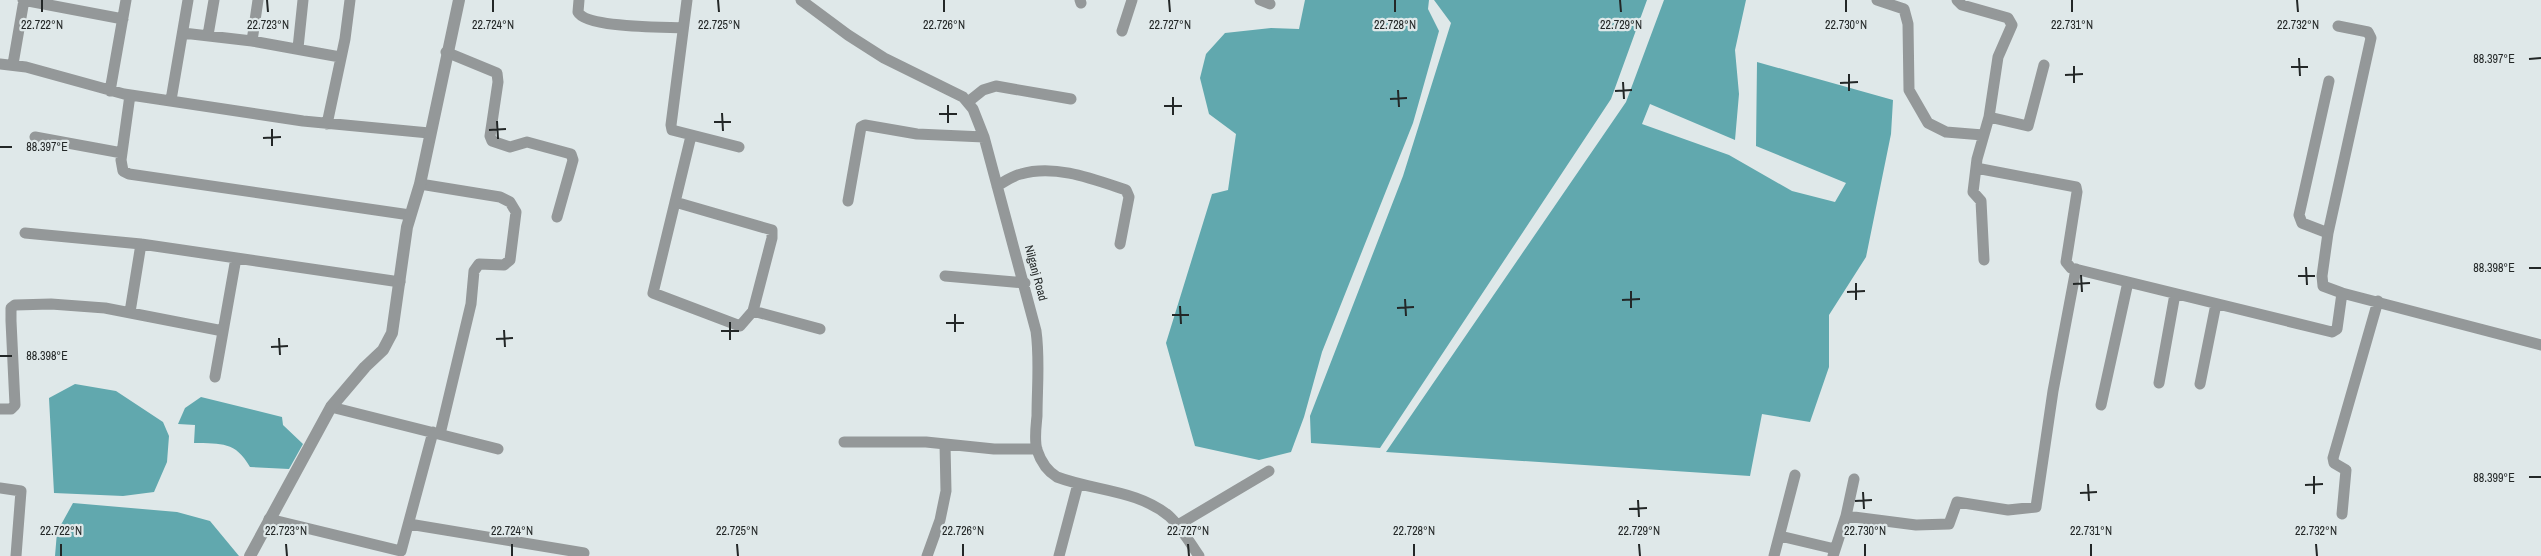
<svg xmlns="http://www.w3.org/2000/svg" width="2541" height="556" font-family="'Archivo Narrow',sans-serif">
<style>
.water{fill:#61a8ae}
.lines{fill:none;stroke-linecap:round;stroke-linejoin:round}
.minor{stroke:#949899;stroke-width:11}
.tertiary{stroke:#949899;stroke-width:12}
.ticks{fill:none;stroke:#232727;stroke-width:2}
.labels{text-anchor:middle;stroke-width:4.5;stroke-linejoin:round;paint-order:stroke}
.street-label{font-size:12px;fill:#232727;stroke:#dfe8e9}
.ticks-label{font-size:12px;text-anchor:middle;fill:#232727;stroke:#dfe8e9;stroke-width:4.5;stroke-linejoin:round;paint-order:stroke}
</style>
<rect width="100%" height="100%" fill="#dfe8e9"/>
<path class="water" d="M 1305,0 L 1429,0 L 1428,9 L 1439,31 L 1413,123 L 1322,352 L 1304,417 L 1291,452 L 1259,460 L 1195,446 L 1166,343 L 1212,194 L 1228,190 L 1236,134 L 1209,114 L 1200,78 L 1206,54 L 1225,33 L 1271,28 L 1299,29 Z
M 1434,0 L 1647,0 L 1611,99 L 1380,448 L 1311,443 L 1310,416 L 1403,176 L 1451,23 Z
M 1664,0 L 1746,0 L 1735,50 L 1739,94 L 1735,140 L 1650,104 L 1642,124 L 1729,155 L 1792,191 L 1835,202 L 1846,183 L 1756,146 L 1757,62 L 1893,100 L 1891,134 L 1866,257 L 1829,315 L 1829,367 L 1810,422 L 1762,414 L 1750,476 L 1386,452 L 1626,102 Z
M 75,384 L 116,391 L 163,422 L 169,436 L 167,462 L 154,492 L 123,496 L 54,493 L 49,398 Z
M 201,397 L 282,417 L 283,425 L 303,444 L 289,469 L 250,467 C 235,441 222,444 194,443 L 195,425 L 178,424 L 185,408 Z
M 73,503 L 177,512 L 210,521 L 239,556 L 55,556 L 57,532 Z"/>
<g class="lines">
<path class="minor" d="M 23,0 L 123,19
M 579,0 L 578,12 C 586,28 664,27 683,28
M 687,0 L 671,125 L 672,130 L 739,147
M 801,0 L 848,35 L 884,58 L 963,97 L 973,109 L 984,137 L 1036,331 C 1040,359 1037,388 1037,416 C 1036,427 1034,440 1037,450 C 1041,462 1047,471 1057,477 C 1094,491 1138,490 1169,516 C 1181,527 1190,543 1199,556
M 1080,0 L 1081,3
M 1260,0 L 1270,4
M 1877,0 L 1904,9 L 1908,24 L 1909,90 L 1928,123 L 1946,132 L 1983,135
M 1957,0 L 1962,5 L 2008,18 L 2012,25 L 1998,57 L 1989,117 L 1977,159 L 1973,192 L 1981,201 L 1984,260
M 2338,26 L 2368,32 L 2371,38 L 2328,233 L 2322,276 L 2323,286 L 2342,293 L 2541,345
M 1122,31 L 1132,0
M 183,33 L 252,41 L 340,57
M 208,35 L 214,0
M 252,41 L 258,0
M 298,48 L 303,0
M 446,52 L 497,73 L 498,82 L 490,136 L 492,141 L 510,147 L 527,142 L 571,154 L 573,160 L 557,217
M 0,64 L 26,67 L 124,94 L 303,121 L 429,133
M 13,64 L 24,0
M 110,91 L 126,0
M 130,95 L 121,160 L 123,171 L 129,174 L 410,215
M 171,100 L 188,0
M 968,102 L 983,90 L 996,86 L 1071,99
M 1989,117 L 2028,126 L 2044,65
M 327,124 L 345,39 L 350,0
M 691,136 L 653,293 L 740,326 L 753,311 L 820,329
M 35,137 L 122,153
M 1976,168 L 2076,187 L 2077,192 L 2066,262 L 2071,268 L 2332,332 L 2337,329 L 2342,293
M 420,184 L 500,197 L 510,202 L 516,212 L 510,260 L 504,265 L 479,264 L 474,271 L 471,304 L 440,434
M 997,186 C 1004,182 1012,176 1021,174 C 1055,164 1093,179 1126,190 L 1129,197 L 1120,244
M 848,201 L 861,127 L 865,125 L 917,134 L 984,137
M 675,202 L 772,230 L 772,238 L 753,311
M 25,233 L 141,244 L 400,282
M 2328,233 L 2302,223 L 2299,215 L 2329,81
M 945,276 L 1025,283
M 130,312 L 141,244
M 215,377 L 236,258
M 2159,383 L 2175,294
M 2200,384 L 2216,304
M 2101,405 L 2128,282
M 331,407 L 498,449
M 0,409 L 11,409 L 15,405 L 11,321 L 11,308 L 15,305 L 51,304 L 105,308 L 223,331
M 844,442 L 926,442 L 994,449 L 1037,449
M 0,488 L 21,491 L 16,556
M 2342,514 L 2346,470 L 2334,463 L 2333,458 L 2378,301
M 1846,516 L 1916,525 L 1949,524 L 1957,502 L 2008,510 L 2036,507 L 2053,391 L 2076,269
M 269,519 L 401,551 L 433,432
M 409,524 L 584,553
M 1178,525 L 1269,471
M 1780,536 L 1835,549
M 927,556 L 940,520 L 946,491 L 945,444
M 1059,556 L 1078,484
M 1774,556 L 1795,475
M 1833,556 L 1846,516 L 1854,479"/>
<path class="tertiary" d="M 250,556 L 331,407 L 365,367 L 383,350 L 392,333 L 407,227 L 420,184 L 459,0"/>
</g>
<path class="ticks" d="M 42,0 L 42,12M 267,0 L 268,12M 493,0 L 493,12M 718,0 L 719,12M 944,0 L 944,12M 1169,0 L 1170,12M 1395,0 L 1395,12M 1620,0 L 1621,12M 1846,0 L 1846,12M 2072,0 L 2072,12M 2297,0 L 2298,12M 2299,58 L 2300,76M 2529,59 L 2541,58M 2074,66 L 2074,83M 2291,67 L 2308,67M 1849,74 L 1849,91M 2065,75 L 2083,74M 1623,82 L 1624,99M 1840,83 L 1858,82M 1398,90 L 1399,107M 1615,91 L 1632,90M 1173,97 L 1173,115M 1390,99 L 1407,98M 948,105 L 948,123M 1164,106 L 1182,106M 722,113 L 723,131M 939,114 L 957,114M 497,121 L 498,139M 714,122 L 731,122M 272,129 L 272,146M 489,130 L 506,129M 263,138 L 281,137M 0,147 L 12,147M 2306,267 L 2307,285M 2529,268 L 2541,268M 2081,275 L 2082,292M 2298,276 L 2315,276M 1856,283 L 1856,300M 2073,284 L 2090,283M 1631,291 L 1631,308M 1847,292 L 1865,291M 1405,299 L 1406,316M 1622,300 L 1640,299M 1180,306 L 1181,324M 1397,308 L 1414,307M 955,314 L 955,332M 1172,315 L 1189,315M 730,322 L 730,340M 946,323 L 964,323M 504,330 L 505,347M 721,331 L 739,331M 279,338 L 280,355M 496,339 L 513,338M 271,347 L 288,346M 0,356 L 12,356M 2314,476 L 2314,494M 2529,477 L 2541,477M 2088,484 L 2089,501M 2305,485 L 2323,484M 1863,492 L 1864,509M 2080,493 L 2097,492M 1638,500 L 1639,517M 1855,501 L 1872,500M 1629,509 L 1647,508M 61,544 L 61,556M 286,544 L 287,556M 512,544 L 512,556M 737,544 L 738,556M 963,544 L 963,556M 1188,544 L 1189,556M 1414,544 L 1414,556M 1639,544 L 1640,556M 1865,544 L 1865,556M 2091,544 L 2091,556M 2316,544 L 2317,556"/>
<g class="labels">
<g class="street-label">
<text transform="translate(1036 273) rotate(75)" y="4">Nilganj Road</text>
</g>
</g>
<g class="ticks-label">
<text x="42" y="29">22.722°N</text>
<text x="268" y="29">22.723°N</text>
<text x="493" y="29">22.724°N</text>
<text x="719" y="29">22.725°N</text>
<text x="944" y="29">22.726°N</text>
<text x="1170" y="29">22.727°N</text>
<text x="1395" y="29">22.728°N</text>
<text x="1621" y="29">22.729°N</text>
<text x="1846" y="29">22.730°N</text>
<text x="2072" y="29">22.731°N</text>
<text x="2298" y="29">22.732°N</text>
<text x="2494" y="63">88.397°E</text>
<text x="47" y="151">88.397°E</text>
<text x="2494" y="272">88.398°E</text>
<text x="47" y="360">88.398°E</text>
<text x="2494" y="482">88.399°E</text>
<text x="61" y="535">22.722°N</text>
<text x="286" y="535">22.723°N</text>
<text x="512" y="535">22.724°N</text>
<text x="737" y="535">22.725°N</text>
<text x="963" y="535">22.726°N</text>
<text x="1188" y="535">22.727°N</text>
<text x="1414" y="535">22.728°N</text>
<text x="1639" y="535">22.729°N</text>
<text x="1865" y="535">22.730°N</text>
<text x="2091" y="535">22.731°N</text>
<text x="2316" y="535">22.732°N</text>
</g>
</svg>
